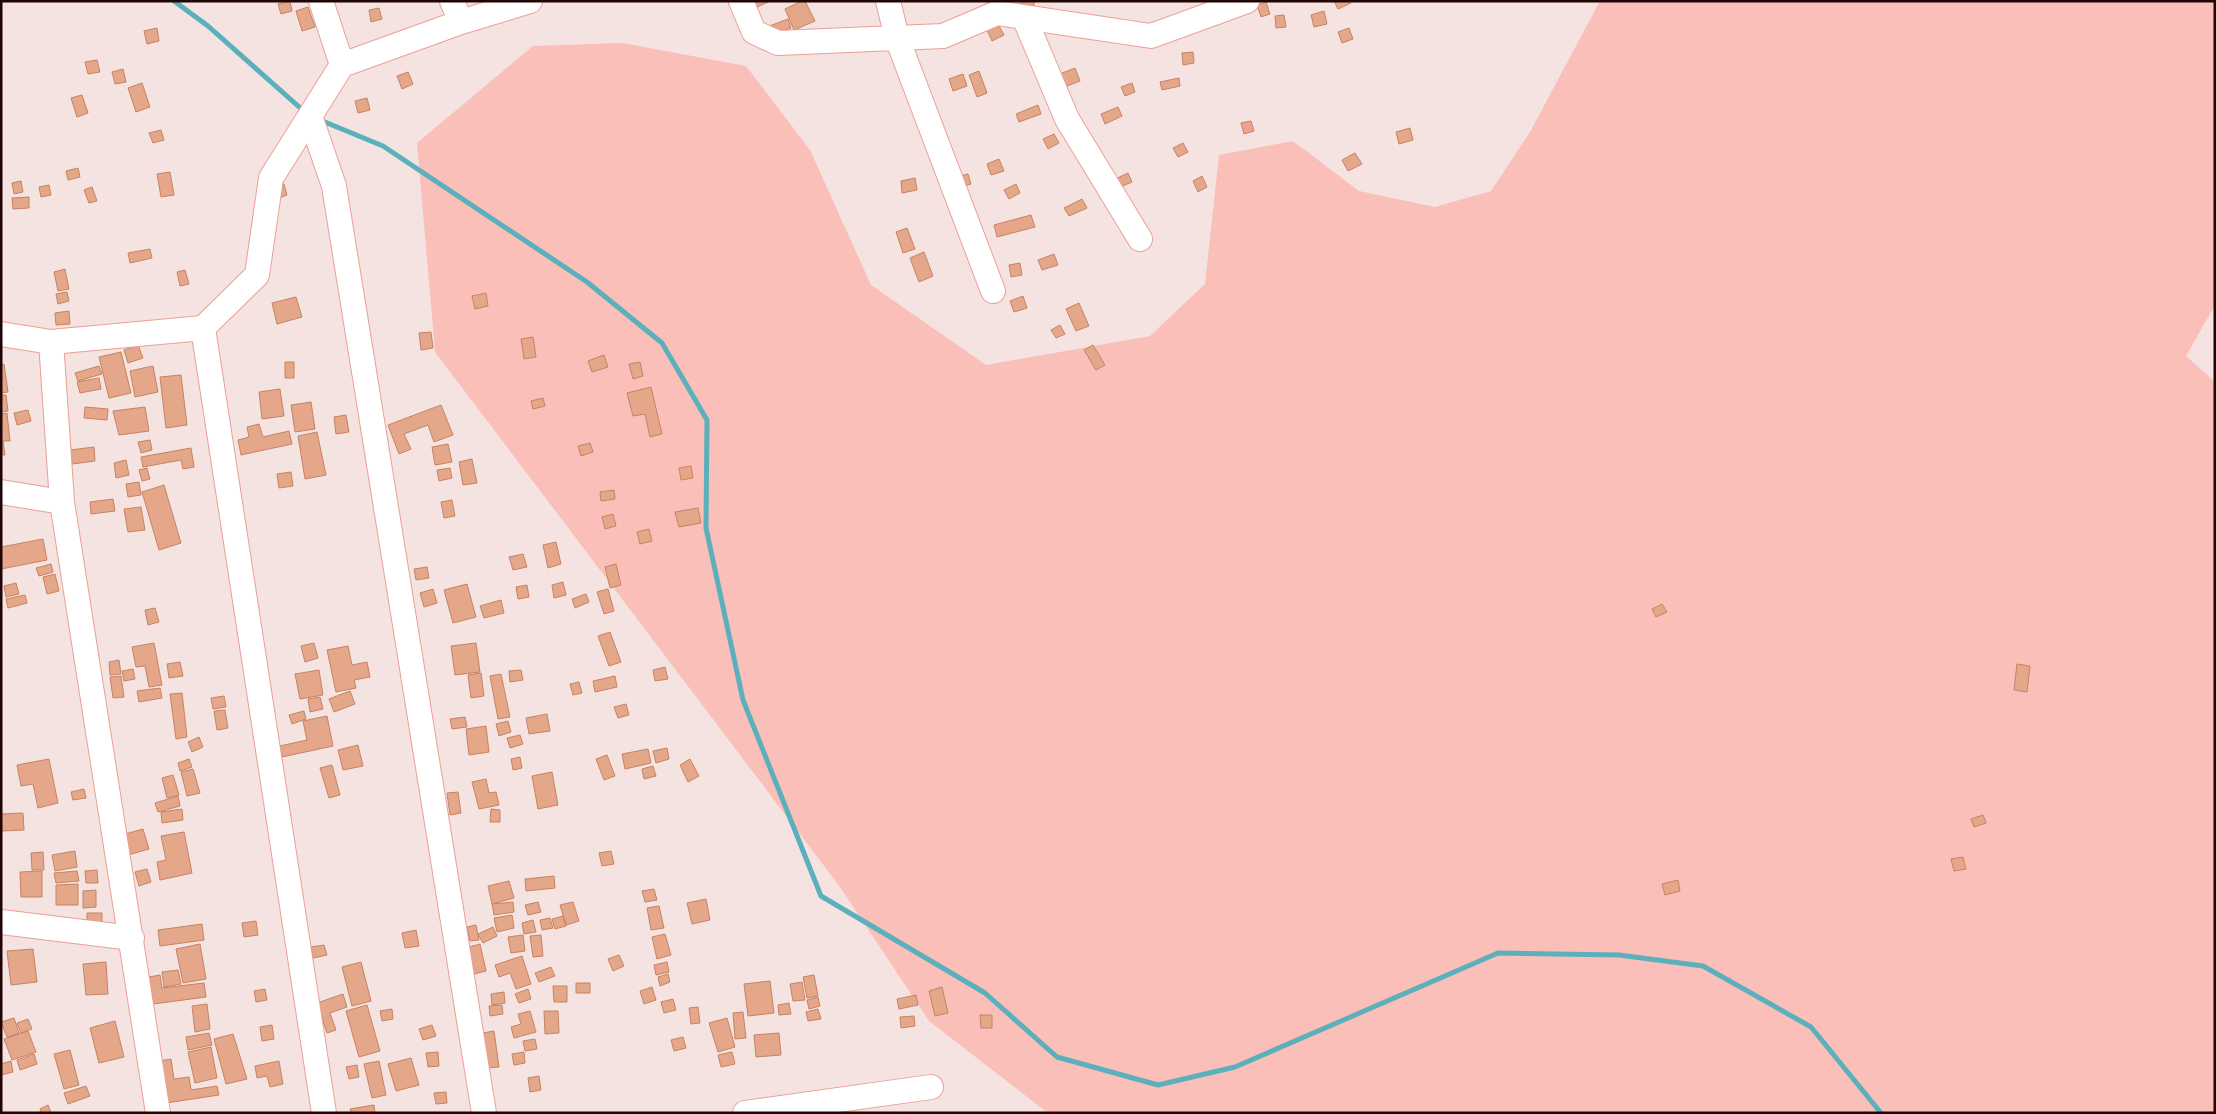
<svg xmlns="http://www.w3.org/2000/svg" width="2216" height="1114" font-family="Overpass,sans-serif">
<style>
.green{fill:#fabfb8}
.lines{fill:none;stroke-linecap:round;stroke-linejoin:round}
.stream{stroke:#5bb0bb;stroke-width:5}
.building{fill:#e5a78a;stroke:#c68361}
.minor-casing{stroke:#ed9f95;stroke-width:26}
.minor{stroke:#fff;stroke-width:24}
</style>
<rect width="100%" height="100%" fill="#f4e3e1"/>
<path class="green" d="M 1600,1 L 2215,1 L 2215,305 L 2186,356 L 2215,382 L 2215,1113 L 1048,1113 L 929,1021 L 840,887 L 435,352 L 417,143 L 533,46 L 622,43 L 746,66 L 810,150 L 871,285 L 986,365 L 1150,336 L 1205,284 L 1219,155 L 1293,141 L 1359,191 L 1435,207 L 1491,191 L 1530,132 Z"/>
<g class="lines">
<path class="stream" d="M 174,1 L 208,26 L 306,113
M 320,120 L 383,146 L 587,282 L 662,343 L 707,420 L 706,528 L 743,700 L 821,896 L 985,993 L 1057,1057 L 1158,1085 L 1235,1067 L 1498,953 L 1619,955 L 1703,966 L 1811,1027 L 1881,1113"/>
</g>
<path class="building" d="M 290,1 L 292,11 L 281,14 L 278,4 Z
M 752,1 L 768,1 L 768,2 L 755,8 Z
M 802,1 L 805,1 L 815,21 L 794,30 L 785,9 Z
M 1034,1 L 1034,12 L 1021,13 L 1021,2 Z
M 1334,1 L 1350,1 L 1351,3 L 1338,9 Z
M 1266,2 L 1270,14 L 1261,17 L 1257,5 Z
M 308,7 L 315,27 L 302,31 L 296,11 Z
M 379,8 L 382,19 L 371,22 L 369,10 Z
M 1324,11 L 1327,24 L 1314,27 L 1311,15 Z
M 1284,15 L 1286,27 L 1276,28 L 1275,16 Z
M 788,19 L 791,28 L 767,37 L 764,28 Z
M 998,24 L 1004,35 L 992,41 L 987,30 Z
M 157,28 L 159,41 L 147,44 L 144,31 Z
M 1349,28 L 1353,39 L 1342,43 L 1338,32 Z
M 1193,52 L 1194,63 L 1183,65 L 1182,53 Z
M 97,60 L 100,72 L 88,74 L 85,62 Z
M 1075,68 L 1080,81 L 1052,92 L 1047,79 Z
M 123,69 L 126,82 L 115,84 L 112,72 Z
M 979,71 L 987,93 L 977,97 L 969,75 Z
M 408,72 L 413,84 L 402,89 L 397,76 Z
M 963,74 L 967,86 L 953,91 L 949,79 Z
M 1179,78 L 1180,86 L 1162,90 L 1160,82 Z
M 142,83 L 150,107 L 136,112 L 128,88 Z
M 1132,83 L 1135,92 L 1125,96 L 1121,87 Z
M 82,95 L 88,113 L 77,117 L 71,98 Z
M 367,98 L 370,110 L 358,113 L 355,101 Z
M 1038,105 L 1041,114 L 1019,122 L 1016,114 Z
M 1118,107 L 1122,116 L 1105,124 L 1101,114 Z
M 1251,121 L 1254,131 L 1244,134 L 1241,123 Z
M 1410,128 L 1413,140 L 1399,144 L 1396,132 Z
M 161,130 L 164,140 L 153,143 L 149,133 Z
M 1054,134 L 1059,143 L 1048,149 L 1043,139 Z
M 1183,143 L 1188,152 L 1178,157 L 1173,148 Z
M 1355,153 L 1362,164 L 1348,171 L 1342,160 Z
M 999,159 L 1004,171 L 991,175 L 987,164 Z
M 78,168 L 80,177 L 68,180 L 66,171 Z
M 170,172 L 174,195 L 161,197 L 157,174 Z
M 1128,173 L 1132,182 L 1113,190 L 1109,182 Z
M 968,174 L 971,184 L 961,187 L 957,177 Z
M 1202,176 L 1207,187 L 1198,192 L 1193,181 Z
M 915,178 L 917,190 L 902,193 L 901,181 Z
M 21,181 L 23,192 L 14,194 L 12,183 Z
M 284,184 L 287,195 L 277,199 L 273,187 Z
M 1016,184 L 1020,193 L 1009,199 L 1004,190 Z
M 49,185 L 51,195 L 41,197 L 39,187 Z
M 92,187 L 97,201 L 89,203 L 84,190 Z
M 29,197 L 29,208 L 13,209 L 12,198 Z
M 1082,199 L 1087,208 L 1069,216 L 1064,208 Z
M 1031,215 L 1035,227 L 997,237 L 994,225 Z
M 907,228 L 915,249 L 903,253 L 896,232 Z
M 150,249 L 152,258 L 130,263 L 128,253 Z
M 924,252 L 933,276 L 919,282 L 910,258 Z
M 1054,254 L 1058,265 L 1042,270 L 1038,260 Z
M 1020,263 L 1022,275 L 1011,277 L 1009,265 Z
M 65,269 L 69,289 L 58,291 L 54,272 Z
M 185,270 L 189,284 L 180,286 L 177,272 Z
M 67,292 L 69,301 L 58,304 L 56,294 Z
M 486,293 L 488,306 L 475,309 L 472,296 Z
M 1023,296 L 1027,308 L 1014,312 L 1010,301 Z
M 296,297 L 302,317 L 277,324 L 272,303 Z
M 1079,303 L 1089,326 L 1076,331 L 1066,309 Z
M 69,311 L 70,324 L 56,325 L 55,313 Z
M 1060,325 L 1065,334 L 1056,338 L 1051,330 Z
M 431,332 L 433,348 L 421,350 L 419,333 Z
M 533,337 L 536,357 L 524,359 L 521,339 Z
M 138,345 L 143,358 L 128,363 L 124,350 Z
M 1093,345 L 1105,365 L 1096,370 L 1084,350 Z
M 121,352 L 131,393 L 109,398 L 99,357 Z
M 604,355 L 608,367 L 592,372 L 588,361 Z
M 285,362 L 294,362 L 294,378 L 285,378 Z
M 640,362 L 643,376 L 633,379 L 629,364 Z
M 4,364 L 8,392 L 1,393 L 1,365 Z
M 99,366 L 102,374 L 78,381 L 75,373 Z
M 153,366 L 158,392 L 135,397 L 130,371 Z
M 181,375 L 187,425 L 166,428 L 160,377 Z
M 99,378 L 101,389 L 80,393 L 77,382 Z
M 651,387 L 662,434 L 650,437 L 645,414 L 633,416 L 627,393 Z
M 280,389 L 284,416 L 262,419 L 259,392 Z
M 1,395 L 6,395 L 8,411 L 1,412 Z
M 543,398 L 545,406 L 533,409 L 531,401 Z
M 311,402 L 315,429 L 295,432 L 291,405 Z
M 441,405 L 453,435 L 434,442 L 428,425 L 404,434 L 411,449 L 399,454 L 388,425 Z
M 85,407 L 108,409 L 107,420 L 84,418 Z
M 145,407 L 149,431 L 119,435 L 113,411 Z
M 28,410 L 31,421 L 17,425 L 14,413 Z
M 7,413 L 10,441 L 3,441 L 5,455 L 1,455 L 1,414 Z
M 346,415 L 349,432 L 336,434 L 334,417 Z
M 259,424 L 263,437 L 289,431 L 292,444 L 241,455 L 238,440 L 249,437 L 247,427 Z
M 317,432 L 326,475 L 305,479 L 298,436 Z
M 150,440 L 152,450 L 141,453 L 138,442 Z
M 590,443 L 593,452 L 581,456 L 578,446 Z
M 448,444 L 452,462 L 435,465 L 432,447 Z
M 94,447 L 95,461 L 72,464 L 70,450 Z
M 191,448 L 194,467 L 183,469 L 181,460 L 143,467 L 141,457 Z
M 472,459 L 477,483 L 463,485 L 459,462 Z
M 126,460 L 129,475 L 116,478 L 114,463 Z
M 691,466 L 693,478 L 681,480 L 679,468 Z
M 147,468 L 150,479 L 142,481 L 139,470 Z
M 450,468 L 452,478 L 439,481 L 437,470 Z
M 291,472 L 293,486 L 279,488 L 277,474 Z
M 139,482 L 141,495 L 128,497 L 126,484 Z
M 164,485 L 181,543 L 159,550 L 142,492 Z
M 614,490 L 615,499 L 601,501 L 600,492 Z
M 113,499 L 115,511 L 91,514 L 90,502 Z
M 452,500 L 455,516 L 444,518 L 441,502 Z
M 141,507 L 145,530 L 128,532 L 124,509 Z
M 698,508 L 701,523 L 679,527 L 675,512 Z
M 613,514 L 616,526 L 605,529 L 602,517 Z
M 649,529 L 652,541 L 640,544 L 637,532 Z
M 43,539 L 47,560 L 1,569 L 1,547 Z
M 556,542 L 561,564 L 548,568 L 543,545 Z
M 523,554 L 527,567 L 513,570 L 509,557 Z
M 51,564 L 53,572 L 39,576 L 36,568 Z
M 616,564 L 621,585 L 610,588 L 605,567 Z
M 427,567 L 429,578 L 416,580 L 414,569 Z
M 55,574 L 59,591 L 47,594 L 43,577 Z
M 563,582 L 566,595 L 554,598 L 552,585 Z
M 16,583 L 19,594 L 6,597 L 4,586 Z
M 467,584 L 476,617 L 453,623 L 444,590 Z
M 527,585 L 529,597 L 518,599 L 516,587 Z
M 433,589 L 437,603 L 424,607 L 420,593 Z
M 608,589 L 614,611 L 604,614 L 597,592 Z
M 586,594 L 589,602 L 575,608 L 572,599 Z
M 25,595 L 27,603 L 8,608 L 6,599 Z
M 501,600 L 504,613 L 484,618 L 480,606 Z
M 1662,604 L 1667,612 L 1656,617 L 1652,609 Z
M 155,608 L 159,622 L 148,625 L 145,610 Z
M 610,632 L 621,662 L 609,666 L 598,636 Z
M 154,643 L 162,685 L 149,687 L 145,666 L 136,667 L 132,647 Z
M 314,643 L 318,658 L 305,662 L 301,646 Z
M 476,643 L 480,672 L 455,675 L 451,646 Z
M 348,646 L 352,665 L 367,662 L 370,677 L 354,680 L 356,688 L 336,692 L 327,650 Z
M 119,660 L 121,674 L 110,675 L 109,662 Z
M 180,662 L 183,676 L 169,678 L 167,664 Z
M 2017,664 L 2030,666 L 2027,692 L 2014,690 Z
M 665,667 L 668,679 L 655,681 L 653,670 Z
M 133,669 L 135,679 L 124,681 L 122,671 Z
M 319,670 L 323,695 L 300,699 L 295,674 Z
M 521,670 L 523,680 L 510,682 L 509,671 Z
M 481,673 L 484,696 L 471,698 L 468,675 Z
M 501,674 L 510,717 L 498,719 L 490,676 Z
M 121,676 L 124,697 L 113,698 L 110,677 Z
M 615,676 L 617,687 L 595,692 L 593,681 Z
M 579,682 L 582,693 L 573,695 L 570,684 Z
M 160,688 L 162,698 L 139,702 L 137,691 Z
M 350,691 L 355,704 L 334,712 L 329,699 Z
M 182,693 L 187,737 L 176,739 L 170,694 Z
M 224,696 L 226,707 L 213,709 L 211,698 Z
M 320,697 L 323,709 L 310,712 L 308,699 Z
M 626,704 L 629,715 L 618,718 L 614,707 Z
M 225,710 L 228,728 L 217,730 L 214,711 Z
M 304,711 L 306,719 L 292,724 L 289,715 Z
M 547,714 L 550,731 L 529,734 L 526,718 Z
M 327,716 L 333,746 L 282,757 L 280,746 L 307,740 L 303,721 Z
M 465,717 L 467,727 L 452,729 L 450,719 Z
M 508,721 L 511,732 L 499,736 L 496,724 Z
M 486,726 L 489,752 L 469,755 L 466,729 Z
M 520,735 L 523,744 L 510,748 L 507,738 Z
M 199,737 L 203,747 L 192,752 L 188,742 Z
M 358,745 L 363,766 L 343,770 L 338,750 Z
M 667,748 L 669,759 L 656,763 L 653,751 Z
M 648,749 L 651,763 L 625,769 L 622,754 Z
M 607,755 L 615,776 L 604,780 L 596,759 Z
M 520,757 L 522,768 L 513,770 L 511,759 Z
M 49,759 L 58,803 L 38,808 L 33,784 L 21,786 L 17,765 Z
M 189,759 L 192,767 L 180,771 L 178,763 Z
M 690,759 L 699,776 L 688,782 L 680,765 Z
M 332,765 L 340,795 L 329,798 L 320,768 Z
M 653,766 L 656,776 L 644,779 L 642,769 Z
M 193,769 L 200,793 L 187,796 L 181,772 Z
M 552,772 L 558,805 L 538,809 L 532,776 Z
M 173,775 L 179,795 L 167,798 L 162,778 Z
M 486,779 L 489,793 L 496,792 L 499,805 L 479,809 L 472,782 Z
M 84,789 L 86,798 L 73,800 L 71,792 Z
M 458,792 L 461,813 L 450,815 L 447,793 Z
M 178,796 L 180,806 L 158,812 L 155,803 Z
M 182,809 L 183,820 L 162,823 L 161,812 Z
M 491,809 L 500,810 L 500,822 L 490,822 Z
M 23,813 L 24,830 L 2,831 L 1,814 Z
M 1983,815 L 1986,823 L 1974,827 L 1971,819 Z
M 143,829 L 149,849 L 128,855 L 122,835 Z
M 184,832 L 192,873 L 160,880 L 157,862 L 166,860 L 161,836 Z
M 75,851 L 77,867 L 55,871 L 52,855 Z
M 611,851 L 614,864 L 602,866 L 599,853 Z
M 43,852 L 44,870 L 32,870 L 31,853 Z
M 1963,857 L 1966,869 L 1954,871 L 1951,859 Z
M 147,869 L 151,882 L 139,886 L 135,872 Z
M 97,870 L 98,883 L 86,883 L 85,871 Z
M 42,871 L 42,897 L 21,897 L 20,872 Z
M 77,871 L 79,881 L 56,883 L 54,873 Z
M 554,876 L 555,888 L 526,891 L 525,879 Z
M 1678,880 L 1680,891 L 1665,895 L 1662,884 Z
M 509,881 L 514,898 L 492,904 L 488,886 Z
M 78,884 L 78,905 L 56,905 L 56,885 Z
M 654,889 L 657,900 L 645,902 L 642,891 Z
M 96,890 L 96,907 L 83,908 L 83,891 Z
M 706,899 L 710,920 L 692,924 L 687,903 Z
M 513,902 L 514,912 L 494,915 L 492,904 Z
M 538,902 L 541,912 L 528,915 L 525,905 Z
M 573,902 L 579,921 L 566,925 L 560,905 Z
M 659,906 L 664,928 L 651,930 L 647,908 Z
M 87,913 L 102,913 L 102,924 L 87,924 Z
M 512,915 L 514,928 L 497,932 L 494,918 Z
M 563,916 L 566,926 L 555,929 L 552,919 Z
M 550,918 L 553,928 L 542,930 L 540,920 Z
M 533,920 L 536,932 L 524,934 L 522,923 Z
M 256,921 L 258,935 L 244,937 L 242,923 Z
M 202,924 L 204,940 L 160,946 L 158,930 Z
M 476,925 L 479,940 L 470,941 L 467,927 Z
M 493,927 L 497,936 L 483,943 L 478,934 Z
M 416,930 L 419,946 L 405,948 L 402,933 Z
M 665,934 L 671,955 L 657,959 L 652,937 Z
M 523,935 L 525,951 L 511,953 L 508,937 Z
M 541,935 L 543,956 L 533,957 L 530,936 Z
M 200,944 L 206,979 L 183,983 L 176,949 Z
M 480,944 L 486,971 L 474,974 L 469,947 Z
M 324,945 L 327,955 L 313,958 L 311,947 Z
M 33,949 L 37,982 L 11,985 L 7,951 Z
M 619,955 L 624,966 L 613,971 L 608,959 Z
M 522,956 L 531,984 L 516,989 L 510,973 L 499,977 L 495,965 Z
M 106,962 L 108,994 L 86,995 L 83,964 Z
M 361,962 L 371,1001 L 352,1006 L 342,967 Z
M 667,962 L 669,972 L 656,975 L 654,965 Z
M 551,967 L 555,976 L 539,982 L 535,973 Z
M 178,970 L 181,984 L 164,987 L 162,972 Z
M 668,974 L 670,982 L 660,986 L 658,977 Z
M 160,975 L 162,988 L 204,983 L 206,997 L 153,1004 L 149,977 Z
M 814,975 L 818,996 L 807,998 L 803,977 Z
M 770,981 L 774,1013 L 748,1016 L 744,984 Z
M 802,982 L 805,1000 L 793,1001 L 790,984 Z
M 576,983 L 590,983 L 590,993 L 576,993 Z
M 553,986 L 567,986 L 567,1002 L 554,1002 Z
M 652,987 L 656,1000 L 644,1004 L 640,991 Z
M 942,987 L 948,1013 L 935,1016 L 929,991 Z
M 265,989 L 267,1000 L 256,1002 L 254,991 Z
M 528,989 L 531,999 L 519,1003 L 515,994 Z
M 504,992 L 505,1003 L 492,1005 L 491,994 Z
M 343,994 L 347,1007 L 330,1013 L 336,1030 L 327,1033 L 317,1003 Z
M 916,995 L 918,1005 L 899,1009 L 897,999 Z
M 818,997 L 820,1006 L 809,1009 L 807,1000 Z
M 673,999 L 676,1010 L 664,1013 L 661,1002 Z
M 789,1003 L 791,1014 L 779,1015 L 778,1005 Z
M 207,1004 L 210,1029 L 195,1032 L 192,1006 Z
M 367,1005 L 380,1051 L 359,1057 L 346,1011 Z
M 502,1005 L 503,1014 L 490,1016 L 489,1006 Z
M 698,1007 L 700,1023 L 691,1024 L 689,1008 Z
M 392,1009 L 393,1019 L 382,1021 L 380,1011 Z
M 818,1009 L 821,1019 L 808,1021 L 806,1012 Z
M 530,1011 L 536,1032 L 514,1038 L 511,1027 L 521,1024 L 518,1014 Z
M 544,1011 L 558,1011 L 559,1033 L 545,1034 Z
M 743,1012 L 746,1038 L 735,1039 L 733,1013 Z
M 980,1015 L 992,1015 L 992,1028 L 981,1028 Z
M 914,1016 L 915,1026 L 901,1028 L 900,1017 Z
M 14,1018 L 19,1033 L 7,1037 L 1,1022 Z
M 727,1018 L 735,1047 L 718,1052 L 709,1023 Z
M 28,1019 L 32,1029 L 21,1033 L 17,1023 Z
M 115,1021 L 124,1057 L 99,1063 L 90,1028 Z
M 272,1025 L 274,1039 L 262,1041 L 260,1027 Z
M 432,1025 L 436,1036 L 423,1040 L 419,1029 Z
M 28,1031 L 36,1052 L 12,1060 L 4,1039 Z
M 494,1031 L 499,1067 L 488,1068 L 483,1033 Z
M 209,1033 L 212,1045 L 188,1050 L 186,1037 Z
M 779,1033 L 781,1055 L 756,1057 L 754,1035 Z
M 233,1034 L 247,1079 L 226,1084 L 214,1039 Z
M 683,1037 L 686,1048 L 674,1051 L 671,1040 Z
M 535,1039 L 537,1049 L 525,1051 L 523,1041 Z
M 211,1047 L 217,1078 L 195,1083 L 188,1052 Z
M 70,1050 L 79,1085 L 64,1089 L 54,1054 Z
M 438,1052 L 439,1066 L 428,1067 L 426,1053 Z
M 524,1052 L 525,1063 L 514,1065 L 512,1054 Z
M 732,1052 L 735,1064 L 721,1067 L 718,1055 Z
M 34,1054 L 37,1064 L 20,1070 L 17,1060 Z
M 411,1058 L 419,1085 L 396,1091 L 388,1064 Z
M 171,1059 L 174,1079 L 189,1077 L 191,1090 L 217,1086 L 219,1095 L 166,1103 L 160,1061 Z
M 11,1061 L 13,1072 L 1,1075 L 1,1064 Z
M 279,1061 L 283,1084 L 270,1087 L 267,1076 L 257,1078 L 255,1066 Z
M 379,1061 L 386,1095 L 372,1098 L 364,1064 Z
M 357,1065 L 359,1077 L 349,1079 L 346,1067 Z
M 539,1076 L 541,1090 L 530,1092 L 528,1078 Z
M 86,1086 L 90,1096 L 68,1104 L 64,1093 Z
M 446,1092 L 447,1103 L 436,1104 L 434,1093 Z
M 48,1105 L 51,1113 L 41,1113 L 40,1109 Z
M 374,1105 L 375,1113 L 351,1113 L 350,1109 Z"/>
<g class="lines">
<defs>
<path id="minor" d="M 321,1 L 342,65
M 452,1 L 461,22
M 741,1 L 754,32 L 778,43 L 943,36 L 997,13 L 1151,36 L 1247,1
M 888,1 L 897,38 L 993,291
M 1024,17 L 1067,119 L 1140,239
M 310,116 L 334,186 L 484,1113
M 1,334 L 51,342 L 203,328
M 51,342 L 62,502 L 158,1113
M 1,492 L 62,502
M 1,922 L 132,938
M 324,1113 L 203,328 L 257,275 L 271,178 L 342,65 L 461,22 L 530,1
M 745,1113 L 931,1087"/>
</defs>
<use href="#minor" class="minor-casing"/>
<use href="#minor" class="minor"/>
</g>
<rect width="2216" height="1114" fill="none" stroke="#200504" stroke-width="5"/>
</svg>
